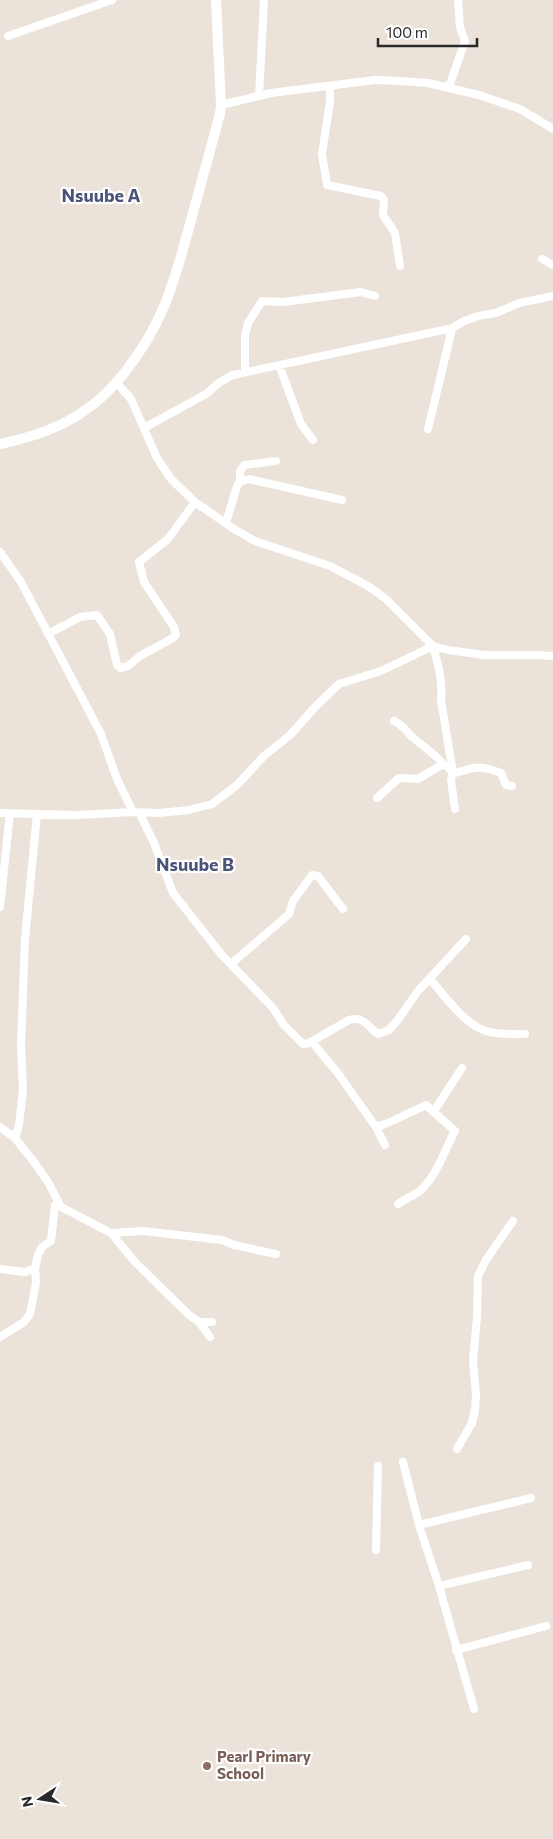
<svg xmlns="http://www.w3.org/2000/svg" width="553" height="1839" font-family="Commissioner,sans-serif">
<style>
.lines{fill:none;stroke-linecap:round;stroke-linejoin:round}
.street{stroke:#fff;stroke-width:8}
.secondary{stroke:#fff;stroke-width:10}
.education-dot{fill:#8d6e63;stroke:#fff;stroke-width:2}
.labels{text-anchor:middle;stroke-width:4.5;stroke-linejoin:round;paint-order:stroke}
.education-label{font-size:15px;font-weight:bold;fill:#785e54;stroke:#fff;text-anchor:start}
.quarter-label{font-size:18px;font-weight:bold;fill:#4a5378;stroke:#fff}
</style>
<rect width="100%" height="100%" fill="#ebe3da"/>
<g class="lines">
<path class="street" d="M 8,36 L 112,0
M 330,87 L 330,102 L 322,154 L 327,185 L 381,196 L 384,200 L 383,215 L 395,233 L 400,266
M 446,87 L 450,84 L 465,41 L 460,27 L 458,0
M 259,96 L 264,0
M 221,105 L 271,93 L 375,80 L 400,81 L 428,83 L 479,95 L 520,109 L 553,129
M 542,259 L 553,265
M 449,330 L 464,321 L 478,316 L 496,313 L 519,303 L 553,296
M 279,365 L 301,424 L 313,440
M 245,372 L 245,335 L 248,323 L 262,301 L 283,302 L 361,292 L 375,296
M 116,382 L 131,399 L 157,458 L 171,479 L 195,502 L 234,529 L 255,541 L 330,566 L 368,586 L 386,599 L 433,646 L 448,650 L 484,655 L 536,655 L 553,656
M 144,428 L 206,394 L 220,382 L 233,375 L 448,329 L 451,333 L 428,429
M 240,482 L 240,472 L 244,465 L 276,461
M 226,523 L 237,486 L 240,482 L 249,479 L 342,500
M 0,552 L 21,582 L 101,734 L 117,779 L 133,812
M 48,634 L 80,617 L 97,615 L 110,634 L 117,665 L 120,668 L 128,666 L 140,656 L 173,638 L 176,635 L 174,627 L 144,582 L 139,562 L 168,539 L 195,502
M 394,721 C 402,724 406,731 412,737 C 423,746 434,753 443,764
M 453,773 C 461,773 466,769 473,768 C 483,766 492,770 501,773 L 506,785 L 512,786
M 377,798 L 399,778 L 418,779 L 443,764 L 447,766 L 452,772
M 139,812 L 154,843 L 173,893 L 221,954 L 273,1008 L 284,1025 L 303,1044 L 309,1043 L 349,1020 C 364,1016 367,1026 378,1034 L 389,1030 L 397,1021 L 418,991 L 466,939
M 0,813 L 78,815 L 133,812 L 159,813 L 189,810 L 212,804 L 237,785 L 264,756 L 290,735 L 316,706 L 339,684 L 381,671 L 433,646 C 438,664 443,681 441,700 L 453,773 L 451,780 L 455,809
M 0,907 L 10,813
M 231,964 L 289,914 L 293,901 L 312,875 L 318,876 L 343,909
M 430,979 C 444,995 465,1025 486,1031 C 498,1035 512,1034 525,1034
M 312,1042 L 337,1072 L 376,1127
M 434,1111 L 462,1068
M 0,1127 L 15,1138 L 34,1162 L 48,1182 L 61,1207 L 111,1233 L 135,1262 L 189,1315 L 199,1322 L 212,1322
M 15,1138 L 19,1125 L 23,1089 L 21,1045 L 25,939 L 37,814
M 385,1145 L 376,1127 L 388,1123 L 426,1105 L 455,1131 C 444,1151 438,1174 421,1190 C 415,1195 405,1199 398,1204
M 111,1233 L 143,1231 L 222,1240 L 234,1245 L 276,1254
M 0,1269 L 25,1272 L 35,1268
M 199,1322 L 210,1337
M 0,1337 L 24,1322 L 30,1314 L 36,1283 L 35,1268 L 38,1255 L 42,1247 L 51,1241 L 55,1205 L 57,1203
M 457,1449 L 472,1423 L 475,1410 L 476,1395 L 473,1361 L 477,1318 L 478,1276 L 486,1260 L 513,1221
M 403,1462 L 419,1525 L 439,1586 L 474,1709
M 419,1525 L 531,1498
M 376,1550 L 378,1466
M 439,1586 L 528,1565
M 456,1650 L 546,1626"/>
<path class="secondary" d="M 0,444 C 29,438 59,429 84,411 C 100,401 113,387 125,372 C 164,323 174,282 190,224 C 200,187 210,150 220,114 L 221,105 L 216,0"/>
</g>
<circle class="education-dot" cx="207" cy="1766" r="5"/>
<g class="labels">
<g class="education-label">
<text x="217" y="1762">Pearl Primary<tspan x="217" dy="17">School</tspan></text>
</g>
<g class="quarter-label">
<text x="101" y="202">Nsuube A</text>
<text x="195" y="871">Nsuube B</text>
</g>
</g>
<g transform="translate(40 1799) rotate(258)" stroke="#ffffff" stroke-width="4" paint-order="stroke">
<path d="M0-4L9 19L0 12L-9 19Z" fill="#292929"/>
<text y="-8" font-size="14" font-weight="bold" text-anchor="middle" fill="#292929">N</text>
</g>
<path d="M378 38v8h99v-8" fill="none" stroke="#292929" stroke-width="2.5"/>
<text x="386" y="38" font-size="15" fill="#292929" stroke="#ffffff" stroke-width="4" paint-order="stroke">100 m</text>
</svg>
